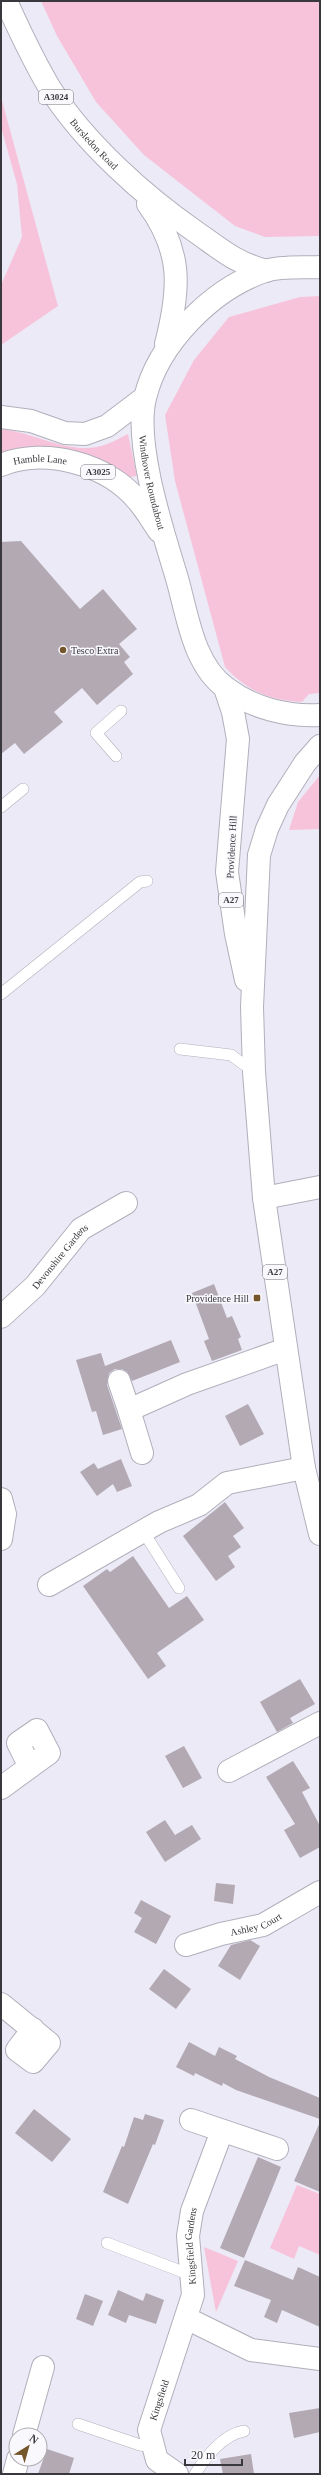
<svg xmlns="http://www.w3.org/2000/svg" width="321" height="2475" font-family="'Times New Roman',serif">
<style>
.green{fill:#f7c3da}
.building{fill:#b2a9b3}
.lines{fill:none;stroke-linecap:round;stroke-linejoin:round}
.lane-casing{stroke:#b1afbb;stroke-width:12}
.street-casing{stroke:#b1afbb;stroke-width:24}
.primary-casing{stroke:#b1afbb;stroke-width:24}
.lane{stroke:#fff;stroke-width:11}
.street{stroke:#fff;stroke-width:22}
.primary{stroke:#fff;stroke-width:22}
.poi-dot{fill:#74562a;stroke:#f9f8fd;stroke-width:1.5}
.labels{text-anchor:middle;stroke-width:3;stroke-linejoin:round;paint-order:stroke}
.shield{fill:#f9f8fd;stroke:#737277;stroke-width:1}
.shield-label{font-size:9px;font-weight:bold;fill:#39383d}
.street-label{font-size:10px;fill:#39383d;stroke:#f9f8fd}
.poi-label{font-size:10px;fill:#39383d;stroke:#f9f8fd;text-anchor:start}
</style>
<rect width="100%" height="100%" fill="#eceaf6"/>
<path class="green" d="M 41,1 L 320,1 L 320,236 L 265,237 L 235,226 L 144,155 L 96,102 L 57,36 Z
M 1,97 L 58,306 L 1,345 L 1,285 L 22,237 L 17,184 L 1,127 Z
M 320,296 L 320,693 L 309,694 L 302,702 C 270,701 246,690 225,667 L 175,481 L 165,415 L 194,360 L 229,317 L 300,297 Z
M 1,429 C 32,432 66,453 97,447 C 108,445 118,439 128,434 L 137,476 L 129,477 L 1,457 Z
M 320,775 L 320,829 L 289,830 L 298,802 Z
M 297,2185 L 320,2194 L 320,2255 L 299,2246 L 294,2259 L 270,2248 Z
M 204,2247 L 238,2261 L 216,2312 Z"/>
<path class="building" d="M 21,541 L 80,609 L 103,589 L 137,629 L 119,644 L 130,657 L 124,662 L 133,674 L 97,705 L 82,688 L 54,712 L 63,722 L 24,754 L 15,743 L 1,754 L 1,542 Z
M 214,1284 L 227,1318 L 232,1316 L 241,1337 L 238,1339 L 242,1350 L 212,1361 L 204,1341 L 209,1339 L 192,1293 Z
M 171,1340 L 180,1362 L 132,1381 L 127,1372 L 122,1369 L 115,1369 L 109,1373 L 107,1385 L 122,1429 L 103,1435 L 96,1411 L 92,1412 L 76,1360 L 101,1353 L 105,1366 Z
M 248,1404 L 264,1434 L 240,1446 L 225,1416 Z
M 121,1459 L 132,1486 L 117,1492 L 113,1484 L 97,1496 L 80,1472 L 94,1463 L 98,1469 Z
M 225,1502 L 244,1528 L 233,1536 L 241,1547 L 228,1556 L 235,1567 L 216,1581 L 183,1536 Z
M 133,1556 L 169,1608 L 187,1596 L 204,1620 L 157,1653 L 166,1666 L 148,1679 L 83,1586 L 107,1569 L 110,1572 Z
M 300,1679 L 315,1704 L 290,1718 L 293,1723 L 277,1732 L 260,1702 Z
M 184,1746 L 202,1778 L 183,1788 L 165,1756 Z
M 293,1761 L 310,1788 L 302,1792 L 320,1826 L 320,1847 L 300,1858 L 284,1830 L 295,1824 L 266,1777 Z
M 165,1820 L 175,1835 L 192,1825 L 201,1839 L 165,1862 L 146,1832 Z
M 216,1883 L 235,1885 L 233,1904 L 214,1901 Z
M 141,1900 L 171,1916 L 156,1944 L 134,1932 L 142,1918 L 134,1913 Z
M 250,1940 L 260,1946 L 240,1980 L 218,1966 L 231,1945 Z
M 164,1969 L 191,1989 L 176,2009 L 149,1989 Z
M 189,2042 L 215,2056 L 219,2047 L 237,2056 L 235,2059 L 269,2077 L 320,2098 L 320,2119 L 236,2090 L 223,2083 L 222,2086 L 195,2073 L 194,2076 L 176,2067 Z
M 34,2109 L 71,2139 L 52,2162 L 15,2133 Z
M 145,2114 L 164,2120 L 155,2145 L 153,2144 L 128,2204 L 103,2192 L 122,2146 L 124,2147 L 134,2117 L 143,2120 Z
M 320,2122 L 320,2192 L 294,2181 Z
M 258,2157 L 281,2167 L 244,2258 L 220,2248 Z
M 245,2260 L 293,2280 L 298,2267 L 320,2277 L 320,2327 L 282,2310 L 277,2323 L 264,2317 L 271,2300 L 234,2286 Z
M 118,2290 L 143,2301 L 146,2293 L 164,2300 L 156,2324 L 129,2315 L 126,2323 L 108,2315 Z
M 85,2294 L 103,2301 L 93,2326 L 76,2319 Z
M 320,2408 L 320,2432 L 294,2438 L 289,2413 Z
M 47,2449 L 74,2458 L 69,2474 L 38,2474 Z
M 251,2454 L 254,2474 L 223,2474 L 220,2459 Z"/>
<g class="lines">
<defs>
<path id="lane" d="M 116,756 L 96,733 L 121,711
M 1,807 L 23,789
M 1,994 L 140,882 L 147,881
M 180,1049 L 231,1055 L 253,1071
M 143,1531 L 179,1588
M 107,2243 L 191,2275
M 78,2424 L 140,2445 L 154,2447
M 195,2474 C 206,2457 222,2435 244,2431"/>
<g id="street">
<path d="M 264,1198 L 320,1187"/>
<path id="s1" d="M 1,1317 L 35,1286 L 81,1229 L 126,1203"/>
<path d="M 119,1381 L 129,1410"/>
<path d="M 142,1453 L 129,1410 L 187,1384 L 286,1349"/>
<path d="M 1,1499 L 5,1514 L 1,1539"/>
<path d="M 49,1585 L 159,1522 L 199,1505 L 227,1483 L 304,1468"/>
<path d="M 229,1771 L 320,1723"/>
<path d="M 1,1788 L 49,1753 L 37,1730 L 18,1743 L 30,1767"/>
<path id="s2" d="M 186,1945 L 221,1934 L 263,1925 L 320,1892"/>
<path d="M 1,2004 L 49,2043 L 33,2062 L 17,2050 L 33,2029"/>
<path d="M 191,2120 L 277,2149"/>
<path d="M 186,2318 L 251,2350 L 320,2359"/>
<path d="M 24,2435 L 43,2367"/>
<path d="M 14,2474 L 18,2459"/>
<path id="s3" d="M 177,2474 L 157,2460 L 149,2430 L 193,2295 L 188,2236 L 192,2211 L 222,2131"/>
</g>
<g id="primary">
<path id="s4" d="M 6,1 C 20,32 34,62 51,90 C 85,143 144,196 196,232 C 222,250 234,262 266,271"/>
<path d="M 148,204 C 183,252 180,289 166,344"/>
<path id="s5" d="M 320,267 C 303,268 281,266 265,271 C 212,289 158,343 145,398 C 134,443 162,529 176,575 C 187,611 192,664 226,688 C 252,708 288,717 320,715"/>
<path d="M 1,417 L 31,421 L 65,433 L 85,434 L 107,426 L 144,398"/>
<path id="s6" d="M 1,465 C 45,447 108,464 138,501 C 146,510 152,521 159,531"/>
<path d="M 225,688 L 233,712 L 238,739 L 227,872 L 236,934 L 246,980"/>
<path d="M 320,746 L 305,763 L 278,805 L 267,829 L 259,855 L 252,1007 L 254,1072 L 264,1198 L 304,1468 L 320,1534"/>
</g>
</defs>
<use href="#lane" class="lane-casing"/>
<use href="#street" class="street-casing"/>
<use href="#primary" class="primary-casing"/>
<use href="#lane" class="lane"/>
<use href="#street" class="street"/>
<use href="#primary" class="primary"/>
</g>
<g class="poi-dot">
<circle cx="63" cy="650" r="4"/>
<rect x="253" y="1294" width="8" height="8" rx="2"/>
</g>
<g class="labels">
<g class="shield">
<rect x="39" y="90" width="34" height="14" rx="3"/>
<rect x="81" y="465" width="34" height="14" rx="3"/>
<rect x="219" y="893" width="24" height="14" rx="3"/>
<rect x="263" y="1265" width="24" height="14" rx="3"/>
</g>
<g class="shield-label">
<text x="56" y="100">A3024</text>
<text x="98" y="475">A3025</text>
<text x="231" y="903">A27</text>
<text x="275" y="1275">A27</text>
</g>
<g class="street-label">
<text dy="4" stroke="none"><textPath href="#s4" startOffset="169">Bursledon Road</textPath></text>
<text dy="4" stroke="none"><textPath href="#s6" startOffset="40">Hamble Lane</textPath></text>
<text dy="4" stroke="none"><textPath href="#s5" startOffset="322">Windhover Roundabout</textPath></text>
<text transform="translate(231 847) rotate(-87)" y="4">Providence Hill</text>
<text dy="4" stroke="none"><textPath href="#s1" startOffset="85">Devonshire Gardens</textPath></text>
<text dy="4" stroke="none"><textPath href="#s2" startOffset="73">Ashley Court</textPath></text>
<text dy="4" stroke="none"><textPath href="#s3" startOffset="247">Kingsfield Gardens</textPath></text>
<text dy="4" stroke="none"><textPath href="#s3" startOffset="87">Kingsfield</textPath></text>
</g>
<g class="poi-label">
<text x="71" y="654">Tesco Extra</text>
<text x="249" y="1302" text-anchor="end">Providence Hill</text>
</g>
</g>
<rect width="321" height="2475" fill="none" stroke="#39383d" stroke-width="4"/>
<g transform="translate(28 2447) rotate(37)"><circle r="19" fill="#f9f8fd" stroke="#acabb0"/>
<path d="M0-3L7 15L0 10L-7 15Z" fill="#74562a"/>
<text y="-6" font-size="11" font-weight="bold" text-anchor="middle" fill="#39383d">N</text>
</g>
<path d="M185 2459v6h57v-6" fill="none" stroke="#39383d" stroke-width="2"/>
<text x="191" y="2459" font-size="12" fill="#39383d" stroke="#f9f8fd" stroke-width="3" paint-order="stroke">20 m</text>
</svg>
